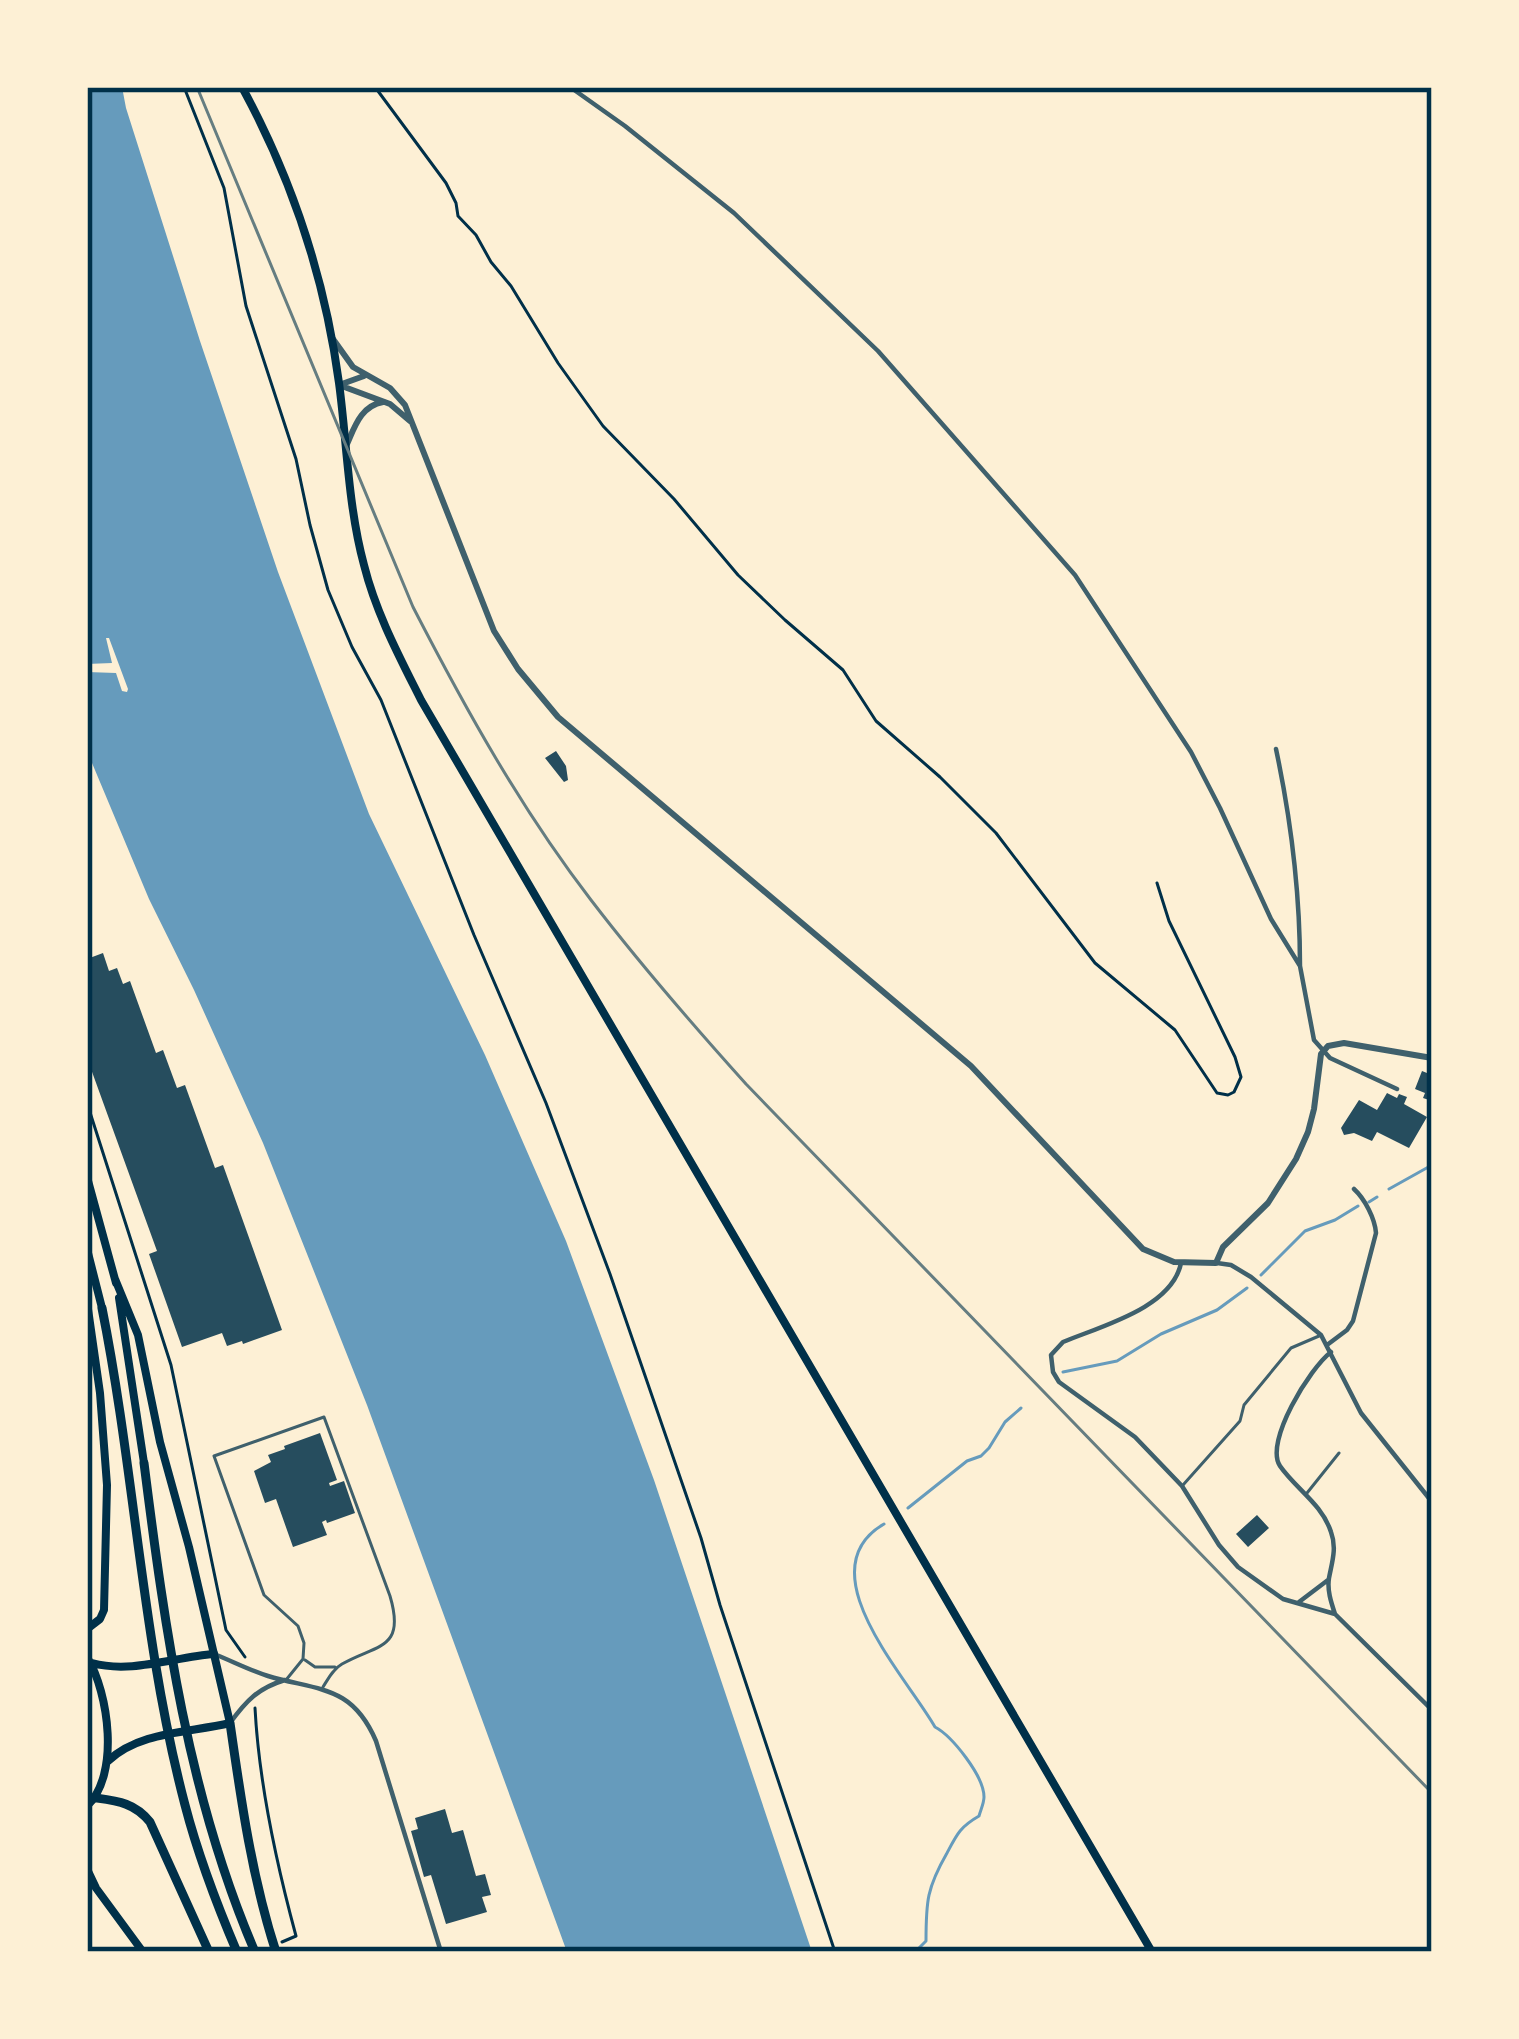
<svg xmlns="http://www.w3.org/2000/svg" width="1519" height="2039" font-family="Signika,sans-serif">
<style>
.water{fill:#669bbc}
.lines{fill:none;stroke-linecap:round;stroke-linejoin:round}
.stream{stroke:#669bbc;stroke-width:3}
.building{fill:#264d5e}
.path{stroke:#003049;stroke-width:3}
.service{stroke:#3f606c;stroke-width:3}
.minor{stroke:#3f606c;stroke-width:4.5}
.tertiary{stroke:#3f606c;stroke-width:6}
.secondary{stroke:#003049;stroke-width:8}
.primary{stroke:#003049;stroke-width:8}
.motorway{stroke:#003049;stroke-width:9}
.rail{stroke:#657d81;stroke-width:3}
.neatline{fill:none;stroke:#003049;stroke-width:4.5}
</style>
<rect width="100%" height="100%" fill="#fdf0d5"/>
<path class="water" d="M 87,87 L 122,87 L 126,108 L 200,341 L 278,572 L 369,814 L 485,1055 L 566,1241 L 654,1480 L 812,1952 L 567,1952 L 367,1405 L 263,1143 L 194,990 L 149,899 L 87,751 L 87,672 L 116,673 L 122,691 L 127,692 L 128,689 L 109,638 L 106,638 L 112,663 L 87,664 Z"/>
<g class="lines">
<path class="stream" d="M 1389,1189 L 1432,1165
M 1369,1202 L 1377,1197
M 1261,1275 L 1305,1231 L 1335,1220 L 1358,1206
M 1063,1372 L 1117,1361 L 1161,1334 L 1217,1310 L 1247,1288
M 908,1508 L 967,1461 L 981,1456 L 989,1448 L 1005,1422 L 1021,1408
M 884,1524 C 805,1570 906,1676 935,1727 C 952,1736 984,1776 984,1797 C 984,1803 981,1809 979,1816 C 960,1827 957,1834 947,1853 C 927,1888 926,1901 926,1941 L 915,1952"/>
</g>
<path class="building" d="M 556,751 L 566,766 L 568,780 L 564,782 L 545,758 Z
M 103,953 L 109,971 L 117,968 L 123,984 L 130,981 L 156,1053 L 163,1050 L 177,1088 L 185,1085 L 215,1168 L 223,1165 L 282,1330 L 243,1344 L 242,1341 L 227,1346 L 222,1333 L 182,1347 L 149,1254 L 157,1251 L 87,1058 L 87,959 Z
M 1422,1071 L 1432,1075 L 1432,1101 L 1423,1098 L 1425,1093 L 1415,1089 Z
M 1387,1093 L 1397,1098 L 1399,1094 L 1407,1097 L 1404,1104 L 1427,1117 L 1409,1148 L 1377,1132 L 1372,1141 L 1354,1133 L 1344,1135 L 1341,1128 L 1359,1100 L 1377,1110 Z
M 320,1433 L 337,1480 L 329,1483 L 330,1486 L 344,1481 L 355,1513 L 327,1523 L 326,1520 L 322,1522 L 327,1535 L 293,1547 L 276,1499 L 265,1503 L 254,1471 L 271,1462 L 268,1455 L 285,1449 L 284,1446 Z
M 1257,1515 L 1269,1528 L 1248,1547 L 1236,1534 Z
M 445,1809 L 452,1833 L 463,1830 L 476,1876 L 485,1874 L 491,1895 L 482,1897 L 487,1912 L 446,1924 L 431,1875 L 424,1877 L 411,1831 L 418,1829 L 415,1818 Z"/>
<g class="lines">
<path class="path" d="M 184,87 L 224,188 L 246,306 L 296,459 L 310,525 L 328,590 L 352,647 L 381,700 L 474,935 L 546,1103 L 610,1274 L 701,1538 L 720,1605 L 835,1952
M 375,87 L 446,183 L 456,203 L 458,216 L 476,235 L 491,262 L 511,286 L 558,363 L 603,426 L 674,499 L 738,575 L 785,620 L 843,670 L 876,721 L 940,777 L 996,833 L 1095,963 L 1175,1030 L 1217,1093 L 1228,1095 L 1234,1092 L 1241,1077 L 1235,1057 L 1169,921 L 1157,883
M 87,1103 L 171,1365 L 226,1630 L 245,1657
M 255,1708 C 259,1784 276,1862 296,1936 L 282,1942"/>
<path class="service" d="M 1183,1485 L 1240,1421 L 1244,1405 L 1291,1348 L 1319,1336
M 1307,1493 L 1339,1453
M 305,1660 L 315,1667 L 335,1667
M 286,1680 L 303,1659 L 304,1643 L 298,1626 L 264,1595 L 214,1456 L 324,1417 L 390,1596 C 406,1650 377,1644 342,1664 C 333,1669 328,1679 323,1687"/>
<path class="minor" d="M 570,87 L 625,126 L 734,213 L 878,351 L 1075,575 L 1191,752 L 1220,808 L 1271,919 L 1300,966 L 1314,1040 L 1330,1058 L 1397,1089
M 1276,749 C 1291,820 1300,894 1300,966
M 1181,1263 C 1172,1308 1101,1326 1063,1342 L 1051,1355 L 1053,1372 L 1059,1382 L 1135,1437 L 1182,1486 L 1219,1545 L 1238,1567 L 1283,1599 L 1335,1614 L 1432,1710
M 1217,1263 L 1231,1265 L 1251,1277 L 1321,1335 L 1361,1413 L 1432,1502
M 1327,1345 L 1347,1330 L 1353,1321 L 1376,1233 C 1375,1219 1365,1199 1354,1189
M 1331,1352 C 1310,1368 1264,1442 1280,1466 C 1296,1489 1322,1504 1331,1532 C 1337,1548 1332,1562 1329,1578 C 1327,1590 1331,1602 1335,1614
M 1299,1602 L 1328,1580
M 214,1654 C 232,1661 249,1670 268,1676 C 319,1691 352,1685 376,1741 L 441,1952
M 230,1723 C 246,1701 258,1688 285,1680"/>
<path class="tertiary" d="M 333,339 L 353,367 L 390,388 L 405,405 L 494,631 L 518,669 L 558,717 L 971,1066 L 1143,1249 L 1174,1262 L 1216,1263 L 1223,1247 L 1268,1203 L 1296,1159 L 1308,1132 L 1314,1109 L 1321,1054 L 1328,1046 L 1344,1043 L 1432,1058
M 339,385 L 390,404 L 410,421
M 339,385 L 364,376
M 347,444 C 355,426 361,406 383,402"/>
<path class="secondary" d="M 87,1657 C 109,1693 120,1775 87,1806
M 92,1663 C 131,1674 174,1657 214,1654
M 108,1761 C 140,1731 189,1733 230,1723
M 87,1869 L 96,1888 L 143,1952"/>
<path class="primary" d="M 242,87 C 292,179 325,279 339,383 C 347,443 348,506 364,565 C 376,613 399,656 421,700 L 1152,1952
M 87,1177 L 116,1283
M 87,1249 L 102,1308
M 115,1279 L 138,1335 L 160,1442 L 189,1547 L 230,1723
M 119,1298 L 144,1463
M 87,1302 L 100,1393 L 107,1485 L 104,1610 L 100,1619 L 87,1629"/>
<path class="motorway" d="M 102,1308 C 135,1473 142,1642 185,1805 C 198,1855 217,1905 237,1952
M 144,1463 C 165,1630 188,1796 255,1952
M 230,1723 C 241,1800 252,1878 276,1952
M 96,1798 C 118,1801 135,1803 150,1822 L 209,1952"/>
<path class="rail" d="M 197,87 L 413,607 C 465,708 521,809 591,900 C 640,964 692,1024 746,1084 L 1432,1793"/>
</g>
<rect width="1519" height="2039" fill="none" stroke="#fdf0d5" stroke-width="180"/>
<rect x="90" y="90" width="1339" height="1859" class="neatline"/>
</svg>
